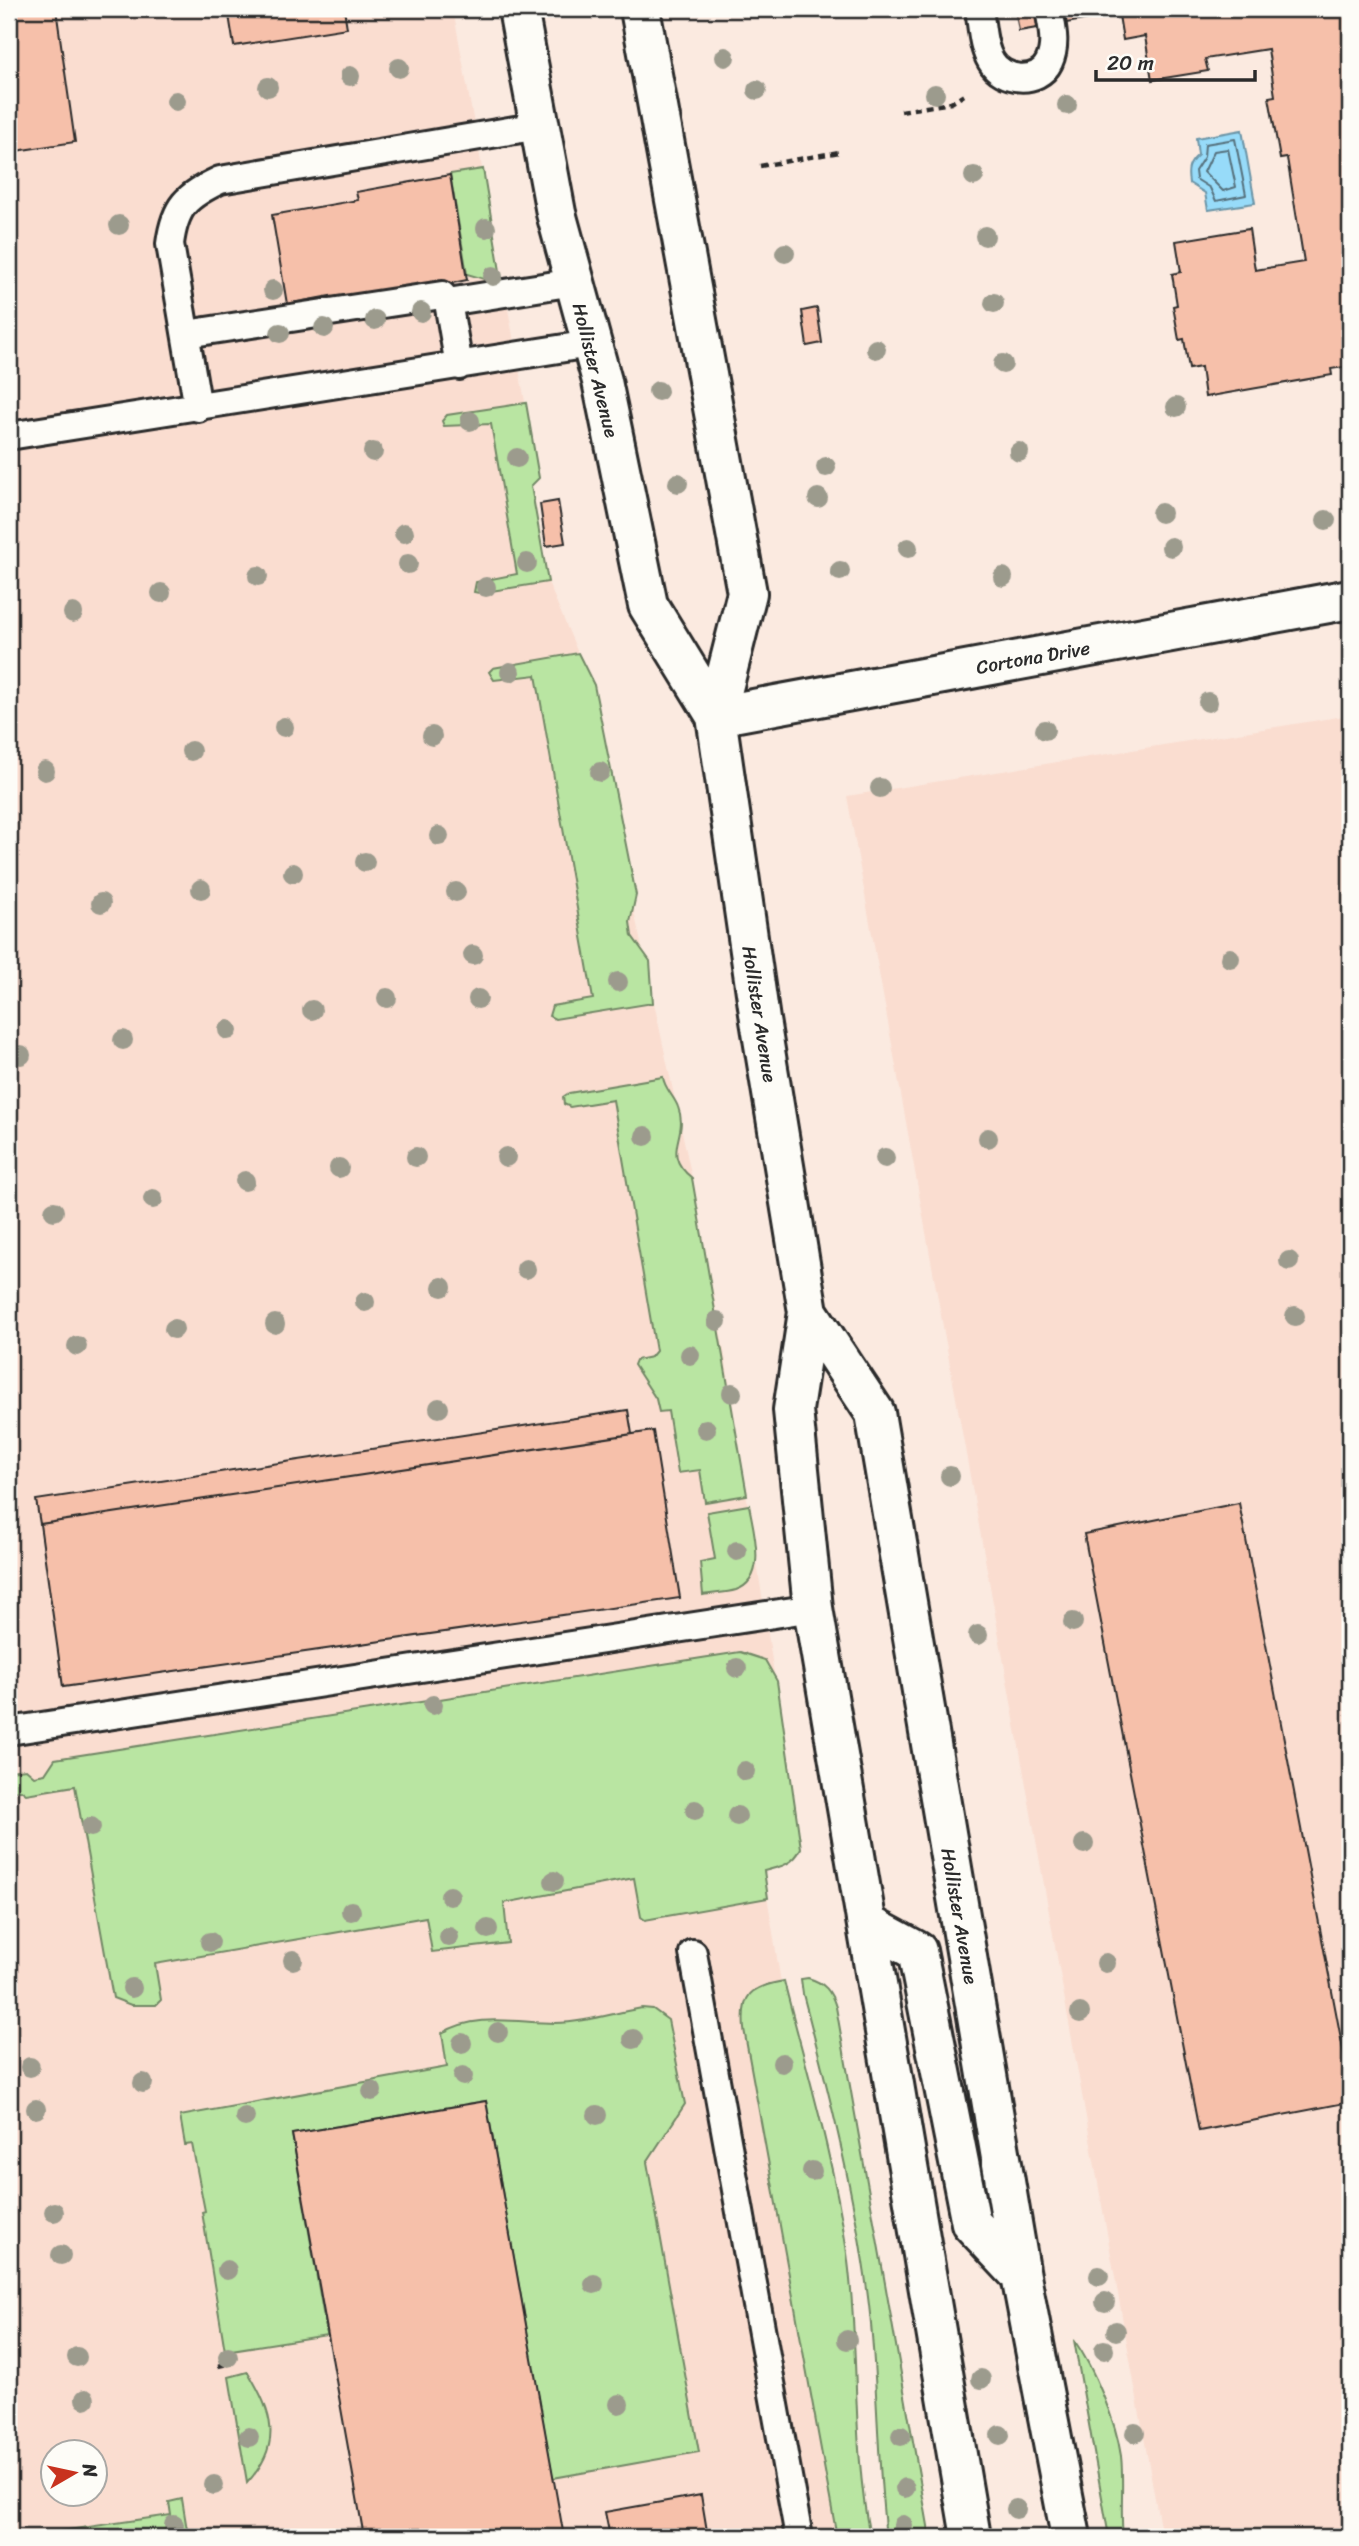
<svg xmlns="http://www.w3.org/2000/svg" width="1359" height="2546" font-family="Sriracha,sans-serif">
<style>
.built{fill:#faddd0;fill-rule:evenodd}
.green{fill:#b9e5a2;stroke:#728866;stroke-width:2}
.water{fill:#97dbf9;stroke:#6c95a7;stroke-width:2}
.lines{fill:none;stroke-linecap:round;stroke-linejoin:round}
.shore{stroke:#56717d;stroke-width:2}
.building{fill:#f6c0aa;stroke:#2b2b2b;stroke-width:2}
.lane-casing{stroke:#2b2b2b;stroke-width:32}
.street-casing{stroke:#2b2b2b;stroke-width:44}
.secondary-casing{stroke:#2b2b2b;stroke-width:44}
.path{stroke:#2b2b2b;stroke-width:4.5;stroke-dasharray:7 5;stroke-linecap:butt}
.lane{stroke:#fdfcf7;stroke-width:26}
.street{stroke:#fdfcf7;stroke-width:38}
.secondary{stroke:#fdfcf7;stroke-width:38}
.tree{fill:#9c9b8d}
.labels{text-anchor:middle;stroke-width:7;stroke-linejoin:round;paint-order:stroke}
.street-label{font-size:19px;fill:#2b2b2b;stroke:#fdfcf7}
</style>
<rect width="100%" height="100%" fill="#fbeae0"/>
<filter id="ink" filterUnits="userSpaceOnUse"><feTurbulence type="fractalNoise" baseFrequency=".0143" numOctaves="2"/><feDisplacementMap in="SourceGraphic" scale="14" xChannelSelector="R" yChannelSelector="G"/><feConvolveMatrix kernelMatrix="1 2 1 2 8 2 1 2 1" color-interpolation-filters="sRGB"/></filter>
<g filter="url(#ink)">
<path class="built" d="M 9,9 L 453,9 L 539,478 L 531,486 L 548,582 L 578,653 L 692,1178 L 725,1356 L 801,1848 L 761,1858 L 870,2537 L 9,2537 ZM 52,2452 L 94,2452 L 94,2494 L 52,2494 Z
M 1350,715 L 1350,2537 L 1162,2537 L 847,796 Z"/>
<path class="green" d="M 483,169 L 501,277 L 494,282 L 467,274 L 450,174 Z
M 526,403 L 539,478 L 531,486 L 548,582 L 479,593 L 474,592 L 476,582 L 517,574 L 491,424 L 444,426 L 442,421 L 447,415 Z
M 578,653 L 594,685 L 636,895 L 630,922 L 632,936 L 650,961 L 653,1003 L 555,1019 L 549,1016 L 552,1006 L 593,999 L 536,675 L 494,680 L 489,672 L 493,668 Z
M 663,1077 C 664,1088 674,1096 678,1107 C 690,1137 659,1152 692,1178 L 747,1495 L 705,1502 L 700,1470 L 678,1473 L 668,1411 L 659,1412 L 656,1399 L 634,1365 L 636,1360 L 651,1357 L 656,1351 L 613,1100 L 570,1107 L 564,1104 L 563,1097 L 569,1093 Z
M 749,1505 C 753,1529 769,1579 736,1590 C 726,1593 714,1593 703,1595 L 700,1562 L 715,1559 L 707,1512 Z
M 740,1652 L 765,1660 L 777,1681 L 801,1848 C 794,1864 781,1867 764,1871 L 768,1898 L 645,1920 L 641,1917 L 634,1878 L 504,1903 L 508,1943 L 432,1952 L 426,1917 L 155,1964 L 161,2000 L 156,2005 L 131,2005 L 113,1998 L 75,1786 L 26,1794 L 21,1790 L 9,1792 L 9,1771 L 26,1769 L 34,1776 L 45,1774 L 55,1759 Z
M 808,1978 C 825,1983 831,1991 836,2007 L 930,2537 L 886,2537 C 877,2460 878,2382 869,2305 C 856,2199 830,2096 803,1994 L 801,1979 Z
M 784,1981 C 806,2068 833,2156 846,2246 C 860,2342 851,2442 870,2537 L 837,2537 L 744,2029 C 741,1994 750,1987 784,1981 Z
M 642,2008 L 653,2009 L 668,2020 L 685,2104 L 647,2162 L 699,2452 L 553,2478 L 486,2101 L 292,2134 L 327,2335 L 225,2351 L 202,2212 L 205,2211 L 192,2144 L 185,2145 L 180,2116 L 447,2067 L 442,2033 C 477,2012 517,2023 555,2023 C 583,2023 614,2013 642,2008 Z
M 1074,2340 C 1094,2368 1116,2421 1121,2456 C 1124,2483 1120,2510 1123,2537 L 1109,2537 Z
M 248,2372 C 273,2414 283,2444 247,2483 L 229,2377 Z
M 182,2499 L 188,2536 L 20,2537 L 171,2515 L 169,2502 Z"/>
<path class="water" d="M 1242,130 L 1255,203 L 1208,210 L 1205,193 L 1189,183 C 1187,170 1188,164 1198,155 L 1196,138 Z"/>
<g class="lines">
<path class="shore" d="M 1235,139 L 1246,195 L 1216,201 L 1210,188 L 1196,179 L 1195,171 L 1204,157 L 1205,144 Z
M 1228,149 L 1236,187 L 1223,191 L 1204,172 L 1214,151 Z"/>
</g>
<path class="building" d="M 9,9 L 56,9 L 75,142 L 9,152 Z
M 228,9 L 344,9 L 347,28 L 234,46 Z
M 1015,9 L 1118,9 L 1119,14 L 1019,31 Z
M 1118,9 L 1350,9 L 1350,366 L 1331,369 L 1332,375 L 1205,397 L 1201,367 L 1189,369 L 1184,339 L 1179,340 L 1173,306 L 1177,305 L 1172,274 L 1181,272 L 1176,241 L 1249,229 L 1255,270 L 1304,262 L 1287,158 L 1280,159 L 1269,97 L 1275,96 L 1268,49 L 1205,59 L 1208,71 L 1152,80 L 1145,36 L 1123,40 Z
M 450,175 L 467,280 L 332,308 L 330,296 L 287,304 L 272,215 L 358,200 L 356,192 Z
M 817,308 L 822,343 L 807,346 L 802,311 Z
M 558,501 L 565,543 L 546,546 L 540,504 Z
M 628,1410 L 632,1434 L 40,1524 L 36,1500 Z
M 653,1431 L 680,1598 L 63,1687 L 40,1524 Z
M 1239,1503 L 1350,2086 L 1350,2102 L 1199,2131 L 1084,1534 Z
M 486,2101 L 564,2537 L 364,2537 L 292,2134 Z
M 701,2495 L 708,2537 L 610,2537 L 605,2512 Z"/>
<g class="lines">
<defs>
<path id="lane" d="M 979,9 C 982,26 982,46 991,61 C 1002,81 1038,85 1049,62 C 1057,44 1052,27 1049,9
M 448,302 L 574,282
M 186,334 L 442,295 L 448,302 L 459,366
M 198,408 L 170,244 C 175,206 186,196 220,180 L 539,126
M 9,436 L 590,344
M 9,1731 L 813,1608
M 693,1953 L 799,2537"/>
<path id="street" d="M 716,716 L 1350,599"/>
<path id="secondary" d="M 518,9 L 556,213 L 602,381 L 648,605 L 716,716
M 640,9 L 747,593 L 716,716 L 760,1020 L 808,1312 L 793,1410 L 813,1608 L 971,2537
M 808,1312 L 875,1413 L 1021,2276 L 1071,2537
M 867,1924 L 917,1951 L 971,2223 L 1021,2276"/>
</defs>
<use href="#lane" class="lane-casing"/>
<use href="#street" class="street-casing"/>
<use href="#secondary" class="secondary-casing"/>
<path class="path" d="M 901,111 L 951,103 L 964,95
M 760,166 L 839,152
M 218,2366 L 227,2364"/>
<use href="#lane" class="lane"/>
<use href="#street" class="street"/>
<use href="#secondary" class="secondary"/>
</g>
<g class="tree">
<circle cx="725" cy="57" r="10"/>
<circle cx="399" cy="68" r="10"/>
<circle cx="350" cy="76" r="10"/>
<circle cx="268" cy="87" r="10"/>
<circle cx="757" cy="90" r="10"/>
<circle cx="935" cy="94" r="10"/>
<circle cx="176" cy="101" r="10"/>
<circle cx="1067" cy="105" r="10"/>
<circle cx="974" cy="176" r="10"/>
<circle cx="119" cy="225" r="10"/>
<circle cx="486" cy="228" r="10"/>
<circle cx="985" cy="236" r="10"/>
<circle cx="785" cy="253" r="10"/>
<circle cx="493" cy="276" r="10"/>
<circle cx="273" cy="290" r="10"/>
<circle cx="994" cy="303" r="10"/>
<circle cx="421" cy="312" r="10"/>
<circle cx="375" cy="320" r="10"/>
<circle cx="324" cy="328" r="10"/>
<circle cx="280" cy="333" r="10"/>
<circle cx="876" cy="349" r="10"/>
<circle cx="1003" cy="364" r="10"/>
<circle cx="658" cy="391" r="10"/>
<circle cx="1176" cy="407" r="10"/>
<circle cx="470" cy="421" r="10"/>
<circle cx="373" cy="452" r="10"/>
<circle cx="1019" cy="452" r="10"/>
<circle cx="517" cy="458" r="10"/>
<circle cx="826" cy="467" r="10"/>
<circle cx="678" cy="483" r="10"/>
<circle cx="818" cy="498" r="10"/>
<circle cx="1161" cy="513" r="10"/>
<circle cx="1326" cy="520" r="10"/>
<circle cx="404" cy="533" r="10"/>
<circle cx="1171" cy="547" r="10"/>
<circle cx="908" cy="548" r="10"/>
<circle cx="527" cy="563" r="10"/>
<circle cx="408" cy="564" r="10"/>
<circle cx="840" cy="571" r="10"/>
<circle cx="258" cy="576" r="10"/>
<circle cx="1003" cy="577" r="10"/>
<circle cx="486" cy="587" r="10"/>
<circle cx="161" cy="593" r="10"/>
<circle cx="73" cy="613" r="10"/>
<circle cx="510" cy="672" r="10"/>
<circle cx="1208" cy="702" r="10"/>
<circle cx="284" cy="727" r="10"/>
<circle cx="1045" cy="730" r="10"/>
<circle cx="432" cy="736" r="10"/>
<circle cx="191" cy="751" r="10"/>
<circle cx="45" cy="771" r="10"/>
<circle cx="600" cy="772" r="10"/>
<circle cx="880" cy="788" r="10"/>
<circle cx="439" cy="836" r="10"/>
<circle cx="365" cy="862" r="10"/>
<circle cx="293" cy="873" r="10"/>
<circle cx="201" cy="889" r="10"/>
<circle cx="456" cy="892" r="10"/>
<circle cx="101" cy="903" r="10"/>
<circle cx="473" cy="955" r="10"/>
<circle cx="1230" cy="958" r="10"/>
<circle cx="618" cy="982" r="10"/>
<circle cx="387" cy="998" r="10"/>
<circle cx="478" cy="999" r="10"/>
<circle cx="312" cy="1010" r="10"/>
<circle cx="228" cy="1030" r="10"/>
<circle cx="123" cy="1040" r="10"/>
<circle cx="21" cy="1055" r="10"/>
<circle cx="645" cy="1136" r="10"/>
<circle cx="988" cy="1138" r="10"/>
<circle cx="416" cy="1157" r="10"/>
<circle cx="506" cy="1157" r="10"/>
<circle cx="885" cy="1158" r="10"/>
<circle cx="339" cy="1168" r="10"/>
<circle cx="245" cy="1181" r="10"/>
<circle cx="153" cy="1199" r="10"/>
<circle cx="54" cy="1211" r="10"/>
<circle cx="1289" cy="1261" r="10"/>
<circle cx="526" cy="1269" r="10"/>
<circle cx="442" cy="1287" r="10"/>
<circle cx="365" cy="1302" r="10"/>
<circle cx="1295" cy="1316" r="10"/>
<circle cx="717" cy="1321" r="10"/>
<circle cx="275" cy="1324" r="10"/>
<circle cx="174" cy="1329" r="10"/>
<circle cx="77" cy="1346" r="10"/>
<circle cx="690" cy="1355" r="10"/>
<circle cx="732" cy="1393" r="10"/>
<circle cx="439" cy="1408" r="10"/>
<circle cx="706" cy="1429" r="10"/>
<circle cx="950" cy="1476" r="10"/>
<circle cx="737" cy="1551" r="10"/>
<circle cx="1073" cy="1622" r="10"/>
<circle cx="978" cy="1635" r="10"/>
<circle cx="737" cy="1668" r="10"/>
<circle cx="433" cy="1705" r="10"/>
<circle cx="745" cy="1771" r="10"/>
<circle cx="695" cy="1810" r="10"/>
<circle cx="737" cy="1816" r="10"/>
<circle cx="91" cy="1827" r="10"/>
<circle cx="1084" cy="1844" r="10"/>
<circle cx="554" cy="1881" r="10"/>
<circle cx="450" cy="1896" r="10"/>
<circle cx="351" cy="1911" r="10"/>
<circle cx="488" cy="1929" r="10"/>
<circle cx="449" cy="1937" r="10"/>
<circle cx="210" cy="1942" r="10"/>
<circle cx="293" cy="1960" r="10"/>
<circle cx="1106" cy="1963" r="10"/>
<circle cx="132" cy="1988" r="10"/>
<circle cx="1080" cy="2013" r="10"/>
<circle cx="498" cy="2032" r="10"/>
<circle cx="633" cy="2039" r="10"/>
<circle cx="462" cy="2043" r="10"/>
<circle cx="782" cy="2063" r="10"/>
<circle cx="30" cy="2067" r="10"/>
<circle cx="463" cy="2076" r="10"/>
<circle cx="143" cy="2083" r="10"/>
<circle cx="372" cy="2091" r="10"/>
<circle cx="36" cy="2109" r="10"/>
<circle cx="597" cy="2115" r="10"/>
<circle cx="245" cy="2117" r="10"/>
<circle cx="812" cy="2171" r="10"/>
<circle cx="54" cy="2212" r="10"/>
<circle cx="61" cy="2255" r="10"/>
<circle cx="227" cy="2270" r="10"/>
<circle cx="1099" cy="2276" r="10"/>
<circle cx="594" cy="2284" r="10"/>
<circle cx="1105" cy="2302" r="10"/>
<circle cx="1116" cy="2331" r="10"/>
<circle cx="847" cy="2340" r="10"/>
<circle cx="1104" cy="2350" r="10"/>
<circle cx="77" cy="2357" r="10"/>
<circle cx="228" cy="2357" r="10"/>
<circle cx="981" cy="2379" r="10"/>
<circle cx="85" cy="2399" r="10"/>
<circle cx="619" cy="2404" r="10"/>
<circle cx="1135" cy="2433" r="10"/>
<circle cx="1000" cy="2435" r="10"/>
<circle cx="901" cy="2436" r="10"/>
<circle cx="249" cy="2437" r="10"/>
<circle cx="214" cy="2485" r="10"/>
<circle cx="905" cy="2488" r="10"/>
<circle cx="1016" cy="2509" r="10"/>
<circle cx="174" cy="2525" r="10"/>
<circle cx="903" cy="2525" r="10"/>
</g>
</g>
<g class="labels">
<g class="street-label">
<text transform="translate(596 370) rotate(76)" y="7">Hollister Avenue</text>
<text transform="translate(1033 657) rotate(-10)" y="7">Cortona Drive</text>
<text transform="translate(760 1014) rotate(81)" y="7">Hollister Avenue</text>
<text transform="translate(960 1916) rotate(80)" y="7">Hollister Avenue</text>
</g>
</g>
<rect width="1359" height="2546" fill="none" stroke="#fdfcf7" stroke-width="35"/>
<rect x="18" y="18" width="1324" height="2511" fill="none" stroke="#2b2b2b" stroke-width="2.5" filter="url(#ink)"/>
<g transform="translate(74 2473) rotate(81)"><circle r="33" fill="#fdfcf7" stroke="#a9a8a5" stroke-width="2"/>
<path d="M0-5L12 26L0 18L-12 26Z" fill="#c8321e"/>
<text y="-10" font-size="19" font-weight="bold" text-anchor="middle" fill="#2b2b2b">N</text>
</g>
<path d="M1096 70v10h159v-10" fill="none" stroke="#2b2b2b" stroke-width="3.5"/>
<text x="1107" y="70" font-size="21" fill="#2b2b2b" stroke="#fdfcf7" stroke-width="5" paint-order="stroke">20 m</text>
</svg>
